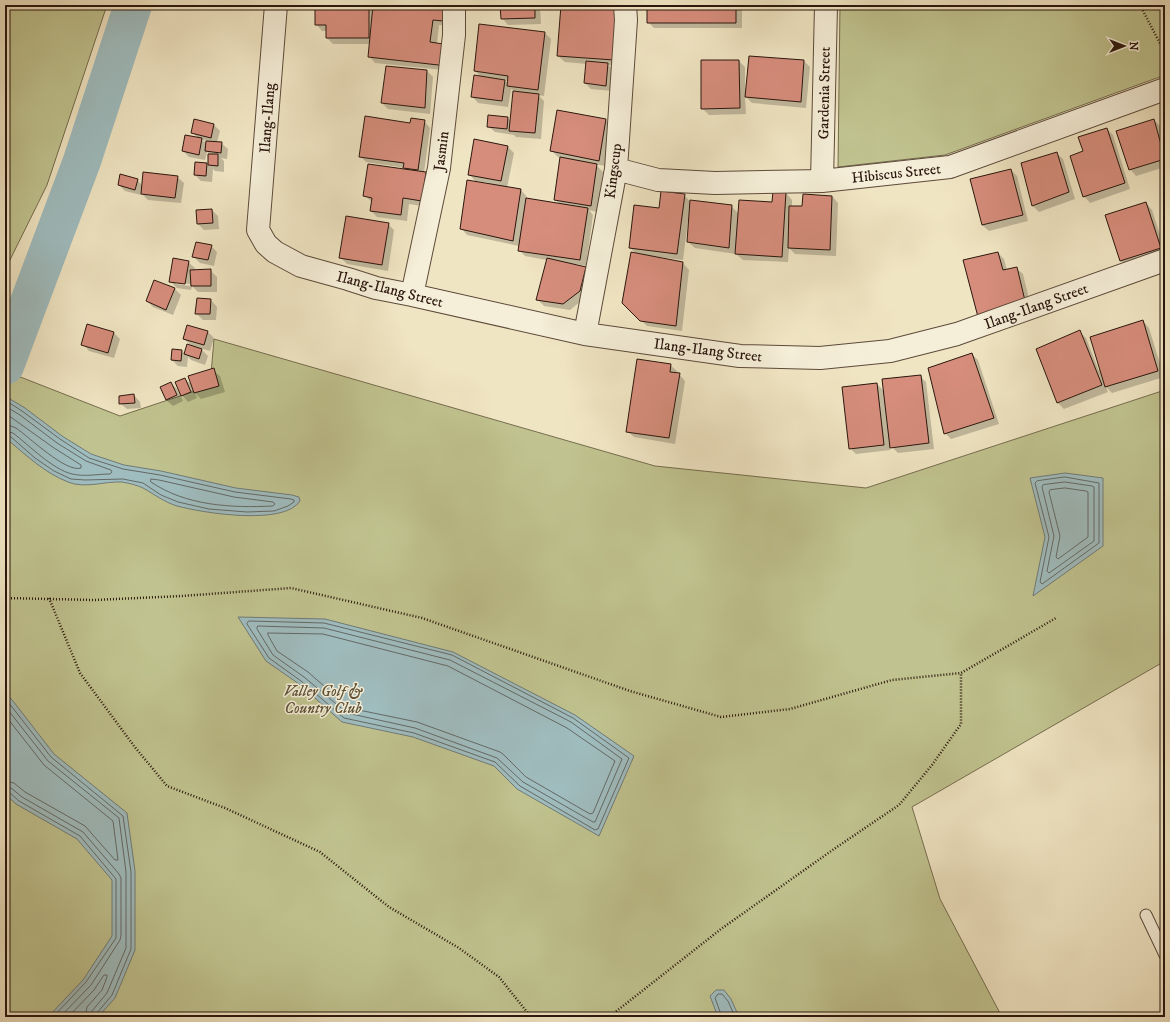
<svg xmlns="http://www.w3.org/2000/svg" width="1170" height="1022" font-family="'IM FELL DW Pica',serif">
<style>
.green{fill:#c0c38f;stroke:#756c4e}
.water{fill:#9fbcbe;stroke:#707a77}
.shadow{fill:#0003;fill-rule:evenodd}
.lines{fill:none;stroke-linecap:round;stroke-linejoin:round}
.shore{stroke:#646966;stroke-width:1}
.river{stroke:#9fbcbe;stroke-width:38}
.building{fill:#d68d7c;stroke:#2a160d}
.service-casing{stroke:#5c4a3a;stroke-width:13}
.minor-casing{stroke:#5c4a3a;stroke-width:24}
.path{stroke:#2a160d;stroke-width:2.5;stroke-dasharray:1 2;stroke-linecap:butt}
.service{stroke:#f5eed8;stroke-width:11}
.minor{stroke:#f5eed8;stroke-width:22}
.labels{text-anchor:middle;stroke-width:3;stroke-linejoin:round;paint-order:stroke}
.street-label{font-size:15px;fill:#2a160d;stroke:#f5eed8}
.park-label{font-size:15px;font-style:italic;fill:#5e533a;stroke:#f5eed8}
</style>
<rect width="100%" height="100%" fill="#f0e5c3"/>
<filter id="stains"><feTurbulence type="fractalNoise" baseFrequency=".005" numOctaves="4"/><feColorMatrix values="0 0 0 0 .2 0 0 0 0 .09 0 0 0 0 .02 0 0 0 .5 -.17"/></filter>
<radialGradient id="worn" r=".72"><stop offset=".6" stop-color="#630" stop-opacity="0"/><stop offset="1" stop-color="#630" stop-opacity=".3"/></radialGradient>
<path class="green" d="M 5,5 L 107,5 L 47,185 L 5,270 Z
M 840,5 L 1165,5 L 1165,75 L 945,155 L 838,167 Z
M 214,339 L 655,466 L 866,488 L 1165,390 L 1165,661 L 912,807 L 940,899 L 1002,1017 L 5,1017 L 5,371 L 120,416 L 210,386 Z"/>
<path class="water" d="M 5,396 L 25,408 L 62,436 L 91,454 L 124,465 L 161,471 L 236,488 L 292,495 L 299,497 L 300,501 C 284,526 203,513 177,506 C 164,502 154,494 143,488 C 137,485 128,483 122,482 C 105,481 85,489 68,482 C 45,473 27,456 8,440 L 5,440 Z
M 1065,473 L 1103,478 L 1103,546 L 1033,596 L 1045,537 L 1030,478 Z
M 238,617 L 325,619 L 453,652 L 575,715 L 634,756 L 599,836 L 517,789 L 494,766 L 413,737 L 342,722 L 299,684 L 266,661 Z
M 5,692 L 13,701 L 54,754 L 127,813 L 135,871 L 135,950 L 115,998 L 98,1017 L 48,1017 L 83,980 L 112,936 L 112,880 L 77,839 L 16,804 L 5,794 Z
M 716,990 L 724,990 L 731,999 L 739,1017 L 718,1017 L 710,996 Z"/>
<path class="shadow" d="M 316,5 L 451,5 L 449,26 L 439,25 L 437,44 L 453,71 L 375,63 L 369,56 L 370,44 L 333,44 L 327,38 L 327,31 L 322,31 L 316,24 Z
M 501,5 L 540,5 L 541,24 L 508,25 L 502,18 Z
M 569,5 L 614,5 L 620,66 L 608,65 L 614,70 L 612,91 L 591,89 L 585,83 L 587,64 L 565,62 L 558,56 Z
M 648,5 L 742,5 L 742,28 L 654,28 L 648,22 Z
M 544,32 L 551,39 L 544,96 L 538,95 L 544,101 L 541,139 L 516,137 L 514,135 L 495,132 L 488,126 L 508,118 L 511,121 L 514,91 L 511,89 L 508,107 L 478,103 L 472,96 L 481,77 L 475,71 ZM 504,80 L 509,81 L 508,84 Z
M 739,61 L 745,67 L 745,89 L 747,89 L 804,61 L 810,67 L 806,108 L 752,103 L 745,96 L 746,114 L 709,115 L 702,108 Z
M 427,71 L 433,77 L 430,114 L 388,109 L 382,103 Z
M 195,120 L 214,125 L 220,131 L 217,142 L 221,143 L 228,149 L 227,159 L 221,158 L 224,161 L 224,172 L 215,171 L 213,169 L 212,182 L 201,181 L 195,175 L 207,164 L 209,166 L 209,154 L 207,152 L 205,160 L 189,157 L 183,151 L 198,138 L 192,132 ZM 202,140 L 207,141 L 207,144 Z
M 606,120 L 612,126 L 605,166 L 595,164 L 603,172 L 597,212 L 589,210 L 593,215 L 586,266 L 576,264 L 576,266 L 586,268 L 592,274 L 586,297 L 570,310 L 544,306 L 538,300 L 547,260 L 525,256 L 519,250 L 519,246 L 467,235 L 461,228 L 490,183 L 475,181 L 469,174 L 508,147 L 514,153 L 507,188 L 521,190 L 527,197 L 527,199 L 560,204 L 555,200 L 561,158 L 558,157 L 552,151 Z
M 1154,120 L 1160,126 L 1165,144 L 1165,167 L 1136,176 L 1130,169 Z
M 424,121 L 430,128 L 424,173 L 425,173 L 432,179 L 428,207 L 409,204 L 407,221 L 377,217 L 371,211 L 372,202 L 365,196 L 408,171 L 405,168 L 366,162 L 360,156 L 411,124 Z
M 1107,129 L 1113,135 L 1130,189 L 1090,203 L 1084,196 L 1085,152 Z
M 1056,153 L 1063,159 L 1075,199 L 1039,212 L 1033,206 L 1022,164 Z
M 1011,170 L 1017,176 L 1028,221 L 989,231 L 982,225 Z
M 177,177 L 184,183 L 181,203 L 148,200 L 141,193 L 141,195 L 125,191 L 119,185 L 137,180 L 143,186 Z
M 786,193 L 792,200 L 792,207 L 803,208 L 804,195 L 832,196 L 838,203 L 836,256 L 795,254 L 789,248 L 788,262 L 743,260 L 736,254 L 695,248 L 688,242 L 690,220 L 688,220 L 683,260 L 657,257 L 657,258 L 683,263 L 689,270 L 682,331 L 647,326 L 623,302 L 637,254 L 630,248 L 660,210 L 684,195 L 690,201 L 731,206 L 739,214 L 773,203 Z
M 1146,203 L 1152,210 L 1165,250 L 1127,267 L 1121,261 L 1107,216 Z
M 212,210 L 218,216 L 219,229 L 204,230 L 198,224 Z
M 388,224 L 394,230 L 388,271 L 347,264 L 340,257 Z
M 211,246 L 217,252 L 214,266 L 200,263 L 193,256 Z
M 998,253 L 1004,259 L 1007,270 L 1016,268 L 1023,274 L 1032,311 L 985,323 Z
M 188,262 L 195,268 L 194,271 L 210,270 L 217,277 L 217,292 L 198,292 L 192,286 L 191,290 L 177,288 L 171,282 ZM 176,282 L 190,284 L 190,286 L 176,284 Z
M 175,289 L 181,295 L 173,315 L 153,307 L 147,301 Z
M 211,300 L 217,307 L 216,320 L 203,320 L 196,313 Z
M 1143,321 L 1149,328 L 1164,377 L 1112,393 L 1106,387 L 1108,392 L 1064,409 L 1058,403 L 1037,349 L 1080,332 L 1086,338 L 1099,371 Z
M 208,332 L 214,338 L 210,351 L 200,348 L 208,356 L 205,365 L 191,360 L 188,357 L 187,367 L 178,366 L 172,360 L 182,351 L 185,354 L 192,346 L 184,339 Z
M 114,333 L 120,339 L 114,358 L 89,351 L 83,344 Z
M 972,354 L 978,360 L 999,424 L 951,439 L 945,433 Z
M 670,365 L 677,371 L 676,374 L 679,374 L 685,381 L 675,444 L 634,437 L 627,431 Z
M 213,370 L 220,376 L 225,392 L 201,399 L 195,393 L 197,398 L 188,402 L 182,395 L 185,379 L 193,386 Z
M 920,376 L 926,382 L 934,449 L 898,453 L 890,445 L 890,450 L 856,454 L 850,448 L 877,384 L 885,392 Z
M 171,383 L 177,389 L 183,401 L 173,406 L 166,400 L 161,388 Z
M 134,395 L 140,402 L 141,408 L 127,409 L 120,403 Z"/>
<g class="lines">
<path class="shore" d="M 5,400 L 22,411 L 60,439 L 89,458 L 123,469 L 160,475 L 235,492 L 291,499 L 294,500 L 294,502 L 288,506 L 274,511 L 247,512 L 209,509 L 178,502 L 161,495 L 143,483 L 123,479 L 85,480 L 71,479 L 54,471 L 35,458 L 11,437 L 5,436
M 5,406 L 20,415 L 57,443 L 86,461 L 111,470 L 112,472 L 110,474 C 98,474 85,477 72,474 C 52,469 30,446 13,433 L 5,431
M 5,413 L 54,448 L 81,465 L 81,468 C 66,473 29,437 16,428 L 11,426 L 5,425
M 1065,477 L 1099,483 L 1099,543 L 1042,584 L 1040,582 L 1049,537 L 1035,483 L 1037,481 Z
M 151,479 L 159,480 L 234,497 L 273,502 L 275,504 L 273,506 C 232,508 186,506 151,482 Z
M 1065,482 L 1092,486 L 1094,487 L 1094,541 L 1049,573 L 1047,571 L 1054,536 L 1042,487 L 1043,485 Z
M 1065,488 L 1086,491 L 1088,492 L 1088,537 L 1058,559 L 1056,557 L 1060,536 L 1049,492 L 1050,490 Z
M 249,621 L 324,623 L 452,655 L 573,718 L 629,758 L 598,829 L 595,830 L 520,786 L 495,762 L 414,733 L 344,718 L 301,681 L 269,658 L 247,624 Z
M 258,626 L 324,628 L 450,660 L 571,722 L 622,759 L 595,822 L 593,822 L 523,782 L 497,758 L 415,728 L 347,713 L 304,677 L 273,655 L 257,629 Z
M 268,633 L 323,634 L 448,666 L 567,728 L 615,761 L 593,813 L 590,814 L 526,777 L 504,755 L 500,752 L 417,722 L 349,708 L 308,672 L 277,651 L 268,635 Z
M 5,698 L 51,757 L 123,816 L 131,872 L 131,949 L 112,995 L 97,1013 L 96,1017
M 5,706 L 48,761 L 119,818 L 126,872 L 126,948 L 107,993 L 92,1011 L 91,1017
M 5,715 L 44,765 L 113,821 L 118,860 L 115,860 L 85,826 L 25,792 L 14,783 L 5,781
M 5,787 L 11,788 L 22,797 L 83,832 L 119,874 L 121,878 L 121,935 L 120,940 L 91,985 L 60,1017
M 5,792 L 9,792 L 19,801 L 80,836 L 116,879 L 116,938 L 86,982 L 53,1017
M 68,1017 L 94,990 L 104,975 L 107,975 L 107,977 L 102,990 L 87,1007 L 85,1017
M 722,1017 L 715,998 L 718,994 L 722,994 L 728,1001 L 735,1017"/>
<path class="river" d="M 5,366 L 82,161 L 133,5"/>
</g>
<path class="building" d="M 315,5 L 369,5 L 369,38 L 326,38 L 326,25 L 315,25 Z
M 373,5 L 444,5 L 443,21 L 433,20 L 430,42 L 450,45 L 447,66 L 368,57 Z
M 500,5 L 535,5 L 535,18 L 501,19 Z
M 561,5 L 617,9 L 614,60 L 557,56 Z
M 647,5 L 736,5 L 736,23 L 647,23 Z
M 479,24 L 545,32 L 538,90 L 507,86 L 508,76 L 474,71 Z
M 749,56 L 804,60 L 801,102 L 745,97 Z
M 701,60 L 739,60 L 740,108 L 701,109 Z
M 586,61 L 608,63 L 606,86 L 584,83 Z
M 386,66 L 427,70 L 425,108 L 381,103 Z
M 474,75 L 505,80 L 502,101 L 471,97 Z
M 513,91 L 539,94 L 535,133 L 509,131 Z
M 557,110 L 606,119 L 599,161 L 550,151 Z
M 488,115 L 508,117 L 507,129 L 487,127 Z
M 365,116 L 410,123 L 411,118 L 425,120 L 418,170 L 403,168 L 404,163 L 359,157 Z
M 194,119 L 214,124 L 211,138 L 191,133 Z
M 1154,119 L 1165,159 L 1129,170 L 1116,131 Z
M 1107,128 L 1125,183 L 1083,197 L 1070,156 L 1083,151 L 1078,137 Z
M 185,135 L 202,138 L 199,155 L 182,151 Z
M 474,139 L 508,146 L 501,181 L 468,175 Z
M 206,141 L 222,142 L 221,153 L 205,151 Z
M 1057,152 L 1069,192 L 1032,206 L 1021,163 Z
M 208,154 L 218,154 L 218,166 L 208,165 Z
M 560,157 L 597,164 L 591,206 L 554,200 Z
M 195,162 L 207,163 L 206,176 L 194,175 Z
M 368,164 L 426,172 L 422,201 L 403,198 L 401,215 L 370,211 L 372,198 L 363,196 Z
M 1011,169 L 1023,215 L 982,225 L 970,179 Z
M 143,172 L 178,176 L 175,198 L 141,194 Z
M 120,174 L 138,179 L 135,190 L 118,185 Z
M 467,180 L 521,189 L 513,241 L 460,229 Z
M 661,191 L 685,194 L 677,254 L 629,248 L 634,205 L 659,208 Z
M 773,191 L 786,192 L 782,257 L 735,254 L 739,200 L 772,202 Z
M 803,194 L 832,196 L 830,250 L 788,248 L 789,206 L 802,206 Z
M 526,198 L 588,208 L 580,260 L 518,251 Z
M 690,200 L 732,205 L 729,248 L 687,242 Z
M 1146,202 L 1161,248 L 1120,261 L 1105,215 Z
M 212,209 L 213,223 L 197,224 L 196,210 Z
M 346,216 L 389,223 L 382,265 L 339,258 Z
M 196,242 L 212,245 L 208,260 L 192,257 Z
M 631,252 L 683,262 L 676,326 L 640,321 L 622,303 Z
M 998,252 L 1003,270 L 1017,267 L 1026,305 L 978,317 L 963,260 Z
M 173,258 L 189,261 L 185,284 L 169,282 Z
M 547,258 L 586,267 L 580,291 L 563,304 L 536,300 Z
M 211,269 L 211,286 L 191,286 L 190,270 Z
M 154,280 L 175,288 L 166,310 L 146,301 Z
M 197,298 L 211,299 L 210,314 L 195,314 Z
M 1143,320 L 1158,371 L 1105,387 L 1090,337 Z
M 87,324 L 114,332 L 108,353 L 81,345 Z
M 187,325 L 208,331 L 204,345 L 183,339 Z
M 1080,330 L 1102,385 L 1057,403 L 1036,349 Z
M 187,344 L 202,349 L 199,359 L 184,354 Z
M 172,349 L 182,350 L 181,361 L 171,360 Z
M 972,353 L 994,418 L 944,434 L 928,368 Z
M 637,359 L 671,364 L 670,372 L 680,373 L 669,438 L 626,432 Z
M 214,368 L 219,386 L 194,393 L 188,376 Z
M 921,375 L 929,443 L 890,448 L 882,379 Z
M 185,378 L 191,392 L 181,396 L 175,382 Z
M 171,382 L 177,395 L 166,400 L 160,387 Z
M 877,383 L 884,445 L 849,449 L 842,387 Z
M 134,394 L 135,403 L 119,404 L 119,396 Z"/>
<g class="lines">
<defs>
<path id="service" d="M 1146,915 L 1165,955"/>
<path id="minor" d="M 276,5 L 258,230 L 266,244 L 275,252 L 301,266 L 348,279 L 376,288 L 412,295 L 585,334 L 740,356 L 820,358 L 890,351 L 957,334 L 1165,260
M 616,169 L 658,180 L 715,183 L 822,181 L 950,167 L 1165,89
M 822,181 L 826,5
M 412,295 L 439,168 L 454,35 L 454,5
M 585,334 L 616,169 L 626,20 L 625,5"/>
</defs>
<use href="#service" class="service-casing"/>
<use href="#minor" class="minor-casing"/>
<path class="path" d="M 1140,5 L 1165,53
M 5,598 L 94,600 L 182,596 L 291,588 L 422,618 L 630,691 L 721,717 L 790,709 L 892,680 L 961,673 L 1056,618
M 49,598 L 80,673 L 134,746 L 167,786 L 225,808 L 320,852 L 389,907 L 459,948 L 499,977 L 531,1017
M 609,1017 L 721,929 L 834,849 L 899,805 L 932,765 L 961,724 L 961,673"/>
<use href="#service" class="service"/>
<use href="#minor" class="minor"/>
</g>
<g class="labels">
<g class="street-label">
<text transform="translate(824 93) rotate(-89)" y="5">Gardenia Street</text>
<text transform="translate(267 118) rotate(-86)" y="5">Ilang-Ilang</text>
<text transform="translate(441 151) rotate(-83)" y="5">Jasmin</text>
<text transform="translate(613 171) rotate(-83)" y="5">Kingscup</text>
<text transform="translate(896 173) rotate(-6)" y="5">Hibiscus Street</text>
<text transform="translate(390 289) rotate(14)" y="5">Ilang-Ilang Street</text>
<text transform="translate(1036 306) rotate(-20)" y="5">Ilang-Ilang Street</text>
<text transform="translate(708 350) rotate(7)" y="5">Ilang-Ilang Street</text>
</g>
<g class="park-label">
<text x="323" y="696">Valley Golf &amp;<tspan x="323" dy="17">Country Club</tspan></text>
</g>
</g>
<rect width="1170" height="1022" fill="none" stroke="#f0e5c3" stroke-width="20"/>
<rect x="6" y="6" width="1158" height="1010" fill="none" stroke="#2a160d" stroke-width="2"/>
<rect x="10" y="10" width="1150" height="1002" fill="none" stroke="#2a160d"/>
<g transform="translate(1124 46) rotate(90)" stroke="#f5eed8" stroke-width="3" paint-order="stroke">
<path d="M0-3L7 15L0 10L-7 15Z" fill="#2a160d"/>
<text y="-6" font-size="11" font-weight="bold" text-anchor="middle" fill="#2a160d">N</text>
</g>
<rect width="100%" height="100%" filter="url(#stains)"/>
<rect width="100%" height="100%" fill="url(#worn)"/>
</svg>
